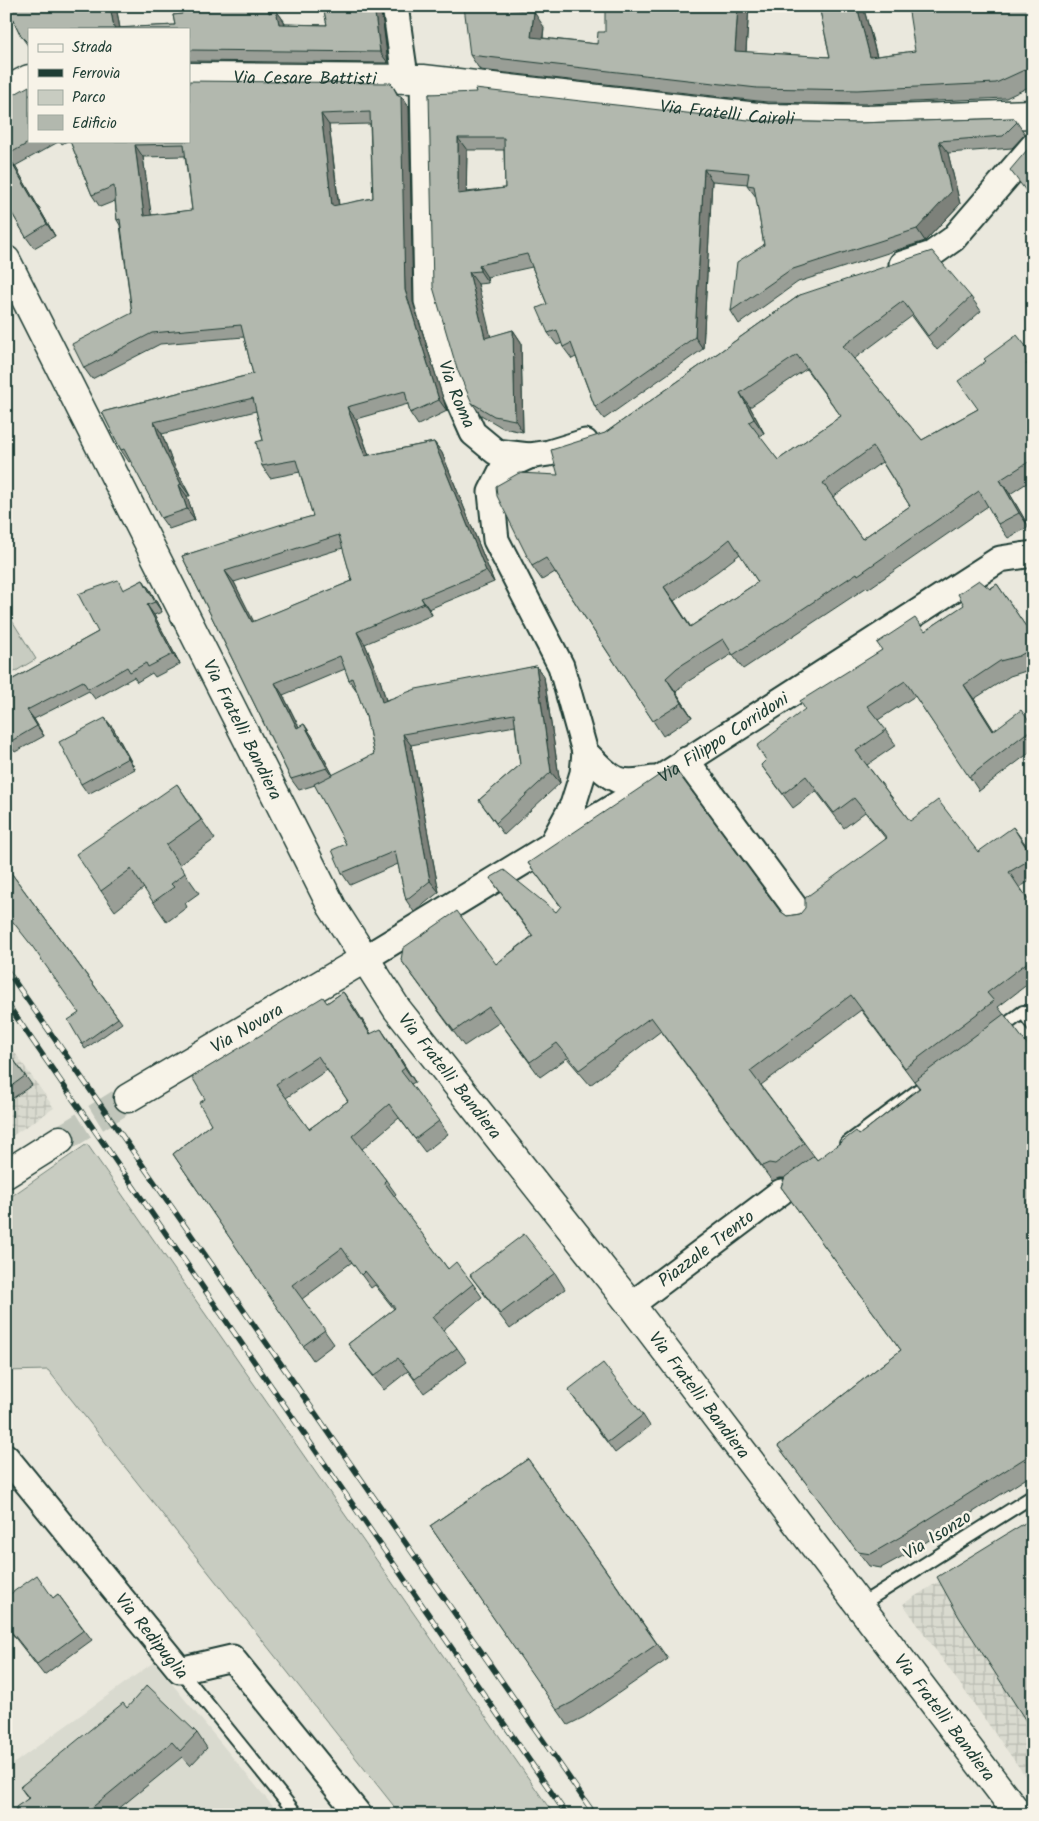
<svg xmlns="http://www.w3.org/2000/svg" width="1039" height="1821" font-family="Kalam,sans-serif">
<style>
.built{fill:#d9dacf}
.industrial{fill:url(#industrial-grid)}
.park{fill:#c8ccc1;stroke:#74847a}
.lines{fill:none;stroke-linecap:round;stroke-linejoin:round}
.secondary-tunnel{stroke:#c1c6bb;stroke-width:28;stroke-dasharray:28 14;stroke-linecap:butt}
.lane-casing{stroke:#1f3d34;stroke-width:16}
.street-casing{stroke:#1f3d34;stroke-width:29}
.secondary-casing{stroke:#1f3d34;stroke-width:31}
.lane{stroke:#f7f3e8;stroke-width:12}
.street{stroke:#f7f3e8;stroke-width:25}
.secondary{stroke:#f7f3e8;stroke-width:28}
.rail-casing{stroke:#1f3d34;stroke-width:5.5}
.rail{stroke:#f7f3e8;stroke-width:4;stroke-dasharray:11;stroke-linecap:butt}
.wall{fill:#999e96;stroke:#1f3d34;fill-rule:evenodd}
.shaded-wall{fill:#7d817a;stroke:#1f3d34}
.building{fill:#b2b8ae;stroke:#1f3d34;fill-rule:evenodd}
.labels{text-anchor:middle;stroke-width:5;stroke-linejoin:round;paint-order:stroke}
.street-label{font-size:18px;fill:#1f3d34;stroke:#f7f3e8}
</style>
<defs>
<pattern id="industrial-grid" width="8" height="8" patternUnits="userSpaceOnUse" patternTransform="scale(1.25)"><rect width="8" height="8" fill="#d9dacf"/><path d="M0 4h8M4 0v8" fill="none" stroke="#babcb2"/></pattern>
</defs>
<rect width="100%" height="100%" fill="#eae8dd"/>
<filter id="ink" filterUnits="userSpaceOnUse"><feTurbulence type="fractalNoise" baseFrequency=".02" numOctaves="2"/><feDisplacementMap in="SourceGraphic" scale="10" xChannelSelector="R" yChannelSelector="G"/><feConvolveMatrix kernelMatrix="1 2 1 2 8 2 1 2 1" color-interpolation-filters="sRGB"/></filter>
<g filter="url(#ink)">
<path class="built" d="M 154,1662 L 280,1815 L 6,1815 L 6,1769 Z"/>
<path class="industrial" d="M 6,1040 L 54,1108 L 6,1140 Z
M 1033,1522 L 1033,1783 L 1031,1784 L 903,1604 Z"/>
<path class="park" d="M 6,611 L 36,659 L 6,677 Z
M 87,1144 L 554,1815 L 401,1815 L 48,1370 L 6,1371 L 6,1200 Z"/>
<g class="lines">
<path class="secondary-tunnel" d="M 60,1140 L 128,1098"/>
<defs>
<path id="lane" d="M 996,1032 L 1023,1012 L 1033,1025
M 846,1144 L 920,1089
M 860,1605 L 1033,1496
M 180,1670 L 297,1815"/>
<g id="street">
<path d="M 395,6 L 404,69 L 409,79"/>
<path id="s1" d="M 423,79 L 427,301 L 452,386 L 473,433 L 496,452 L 529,456 L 549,453 L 585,442"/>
<path d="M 902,264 L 932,254 L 953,239 L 1033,146"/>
<path d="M 529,456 L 503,468 L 491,492 L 496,540 L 561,666 L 585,752 L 583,773 L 573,805 L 553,842"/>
<path d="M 585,752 C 611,778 614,787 653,779"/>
<path d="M 686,760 L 802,917"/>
<path id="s2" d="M 364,959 L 648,786 L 1000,559 L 1033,554"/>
<path id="s3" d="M 631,1305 L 781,1192"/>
<path d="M 6,1457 L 180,1670 L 232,1658 L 359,1815"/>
</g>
<g id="secondary">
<path id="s4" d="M 189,77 L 423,79 L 766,118 L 867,120 L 1033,114"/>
<path d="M 6,91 L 29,79"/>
<path id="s5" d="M 6,260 L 332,907 L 397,1009 L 631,1305 L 1019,1815"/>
<path id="s6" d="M 128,1098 L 364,959"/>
<path d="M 6,1174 L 60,1140"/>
</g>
</defs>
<use href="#lane" class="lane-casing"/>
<use href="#street" class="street-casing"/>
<use href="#secondary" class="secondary-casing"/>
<use href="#lane" class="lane"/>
<use href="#street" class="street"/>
<use href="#secondary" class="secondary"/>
<defs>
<path id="rail" d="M 6,969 L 595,1815
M 6,1002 L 567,1815"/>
</defs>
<use href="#rail" class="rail-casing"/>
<use href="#rail" class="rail"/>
</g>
<path class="wall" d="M 8,6 L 116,6 L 120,28 L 175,25 L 173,15 L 182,14 L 181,6 L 274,6 L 275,11 L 276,10 L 284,21 L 285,24 L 327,25 L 323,6 L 379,6 L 383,23 L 388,63 L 189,61 L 189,29 L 29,29 L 29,47 L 21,36 L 9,11 Z
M 520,6 L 520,10 L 544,27 L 543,38 L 597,44 L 605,32 L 749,6 L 746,52 L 830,57 L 819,6 L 863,6 L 877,56 L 915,51 L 1033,6 L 1033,85 L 1006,98 L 867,104 L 767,102 L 480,70 L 470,55 Z
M 429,94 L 757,121 L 858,123 L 1014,118 L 1025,134 L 1012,148 L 948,153 L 960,204 L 925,241 L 798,282 L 739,324 L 731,311 L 764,245 L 756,197 L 747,185 L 748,184 L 712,181 L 703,349 L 604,419 L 595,407 L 576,357 L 572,359 L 563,347 L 562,343 L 557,345 L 548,333 L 547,304 L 532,267 L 487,277 L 488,283 L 478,284 L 490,337 L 513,330 L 521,342 L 523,432 L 503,428 L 481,415 L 472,403 ZM 467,150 L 504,150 L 505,188 L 466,192 Z
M 400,96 L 401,96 L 409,107 L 413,302 L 447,411 L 418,425 L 410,413 L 408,404 L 356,419 L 369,455 L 434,442 L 442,453 L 494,582 L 429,609 L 432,615 L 365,644 L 380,680 L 386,700 L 536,666 L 544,677 L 560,783 L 504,835 L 479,800 L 520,765 L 515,726 L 411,745 L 439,892 L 414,912 L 406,900 L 398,864 L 350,885 L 342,873 L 346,844 L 315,785 L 299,790 L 291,779 L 182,556 L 313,516 L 300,472 L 270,478 L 262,466 L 263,440 L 256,411 L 162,434 L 171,459 L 190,496 L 187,496 L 195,520 L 169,529 L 161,518 L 131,461 L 129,462 L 121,450 L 102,412 L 253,374 L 244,337 L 160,344 L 92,379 L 84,368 L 132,313 L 120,225 L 117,220 L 115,201 L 100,207 L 92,195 L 70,141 ZM 370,124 L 373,198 L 339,205 L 329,125 ZM 185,156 L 192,210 L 151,215 L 143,157 ZM 343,548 L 352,581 L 253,622 L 234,582 ZM 345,669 L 349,680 L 357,691 L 366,716 L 374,754 L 333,775 L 312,736 L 304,724 L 299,727 L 283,695 Z
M 6,99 L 29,141 L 60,141 L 15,166 L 55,236 L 34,248 L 26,237 L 6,203 Z
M 60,141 L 67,141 L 62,144 Z
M 800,295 L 971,297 L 981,311 L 937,350 L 912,316 L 854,359 L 922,440 L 978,409 L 1033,355 L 1033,479 L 1010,494 L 1029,527 L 1008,538 L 998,524 L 988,506 L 868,589 L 867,587 L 743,669 L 732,654 L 687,682 L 676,692 L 692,717 L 663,736 L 555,572 L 542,580 L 532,566 L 558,475 L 605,433 ZM 806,369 L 841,416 L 778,460 L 759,436 L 764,433 L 750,407 ZM 882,462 L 910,506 L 862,539 L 833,497 ZM 740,554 L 758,582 L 690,627 L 674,601 L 718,571 Z
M 143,580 L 150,590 L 162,612 L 154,615 L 180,664 L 155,677 L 152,673 L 137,682 L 134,677 L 95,699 L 89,691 L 34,719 L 44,736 L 15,752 L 8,743 L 6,744 L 6,683 L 98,632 L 124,590 Z
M 997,584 L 1033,637 L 1033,668 L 1029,670 L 1010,676 L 974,699 L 994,731 L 1033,726 L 1033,750 L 979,791 L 915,696 L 878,720 L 896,745 L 867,765 L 910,821 L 978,852 L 1024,842 L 1033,856 L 1033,879 L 1020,887 L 1033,907 L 1033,980 L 998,1007 L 1033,1052 L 1033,1474 L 912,1551 L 881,1568 L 869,1566 L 778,1446 L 901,1350 L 781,1187 L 784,1178 L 779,1178 L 772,1181 L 661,1031 L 590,1085 L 567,1058 L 540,1077 L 500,1022 L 464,1046 L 401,960 L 496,964 L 532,936 L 490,878 L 556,912 L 561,907 L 528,863 L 780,911 L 787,916 L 800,914 L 886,839 L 865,812 L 844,828 L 816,791 L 793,808 L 761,765 L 925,631 ZM 861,1010 L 919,1088 L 859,1135 L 817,1160 L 761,1085 Z
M 113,728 L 135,769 L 88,794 L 81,784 Z
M 177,784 L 215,839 L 179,865 L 199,893 L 185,903 L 187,907 L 167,922 L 144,888 L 115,911 L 101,891 Z
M 6,866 L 122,1023 L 85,1049 L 82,1044 L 79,1013 Z
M 343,992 L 371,1034 L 390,1042 L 415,1082 L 411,1084 L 448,1134 L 425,1152 L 399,1118 L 362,1149 L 386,1180 L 396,1194 L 394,1196 L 448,1269 L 473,1284 L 482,1297 L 443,1330 L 457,1348 L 467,1362 L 424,1393 L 408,1371 L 384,1390 L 358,1357 L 348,1344 L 394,1309 L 375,1285 L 371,1288 L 352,1262 L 302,1299 L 334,1344 L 313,1360 L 173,1154 L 211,1124 L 205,1099 L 327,1003 ZM 327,1070 L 348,1101 L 309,1129 L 286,1098 Z
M 6,1049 L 32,1085 L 6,1103 Z
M 555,1273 L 565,1289 L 510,1329 L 470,1275 Z
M 568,1390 L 643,1415 L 650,1426 L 615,1453 Z
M 528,1459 L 668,1659 L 584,1717 L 568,1725 L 430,1526 Z
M 1033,1518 L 1033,1730 L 1026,1721 Z
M 58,1594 L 92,1640 L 44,1675 L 6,1626 L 6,1597 L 53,1598 Z
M 127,1708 L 197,1733 L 207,1748 L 190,1766 L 182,1757 L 111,1815 L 16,1815 L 28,1798 L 20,1787 Z"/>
<path class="shaded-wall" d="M 110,6 L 116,6 L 120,29 L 114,28 Z
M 268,6 L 274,6 L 277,25 L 269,13 Z
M 374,6 L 379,6 L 383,23 L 388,63 L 380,52 Z
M 511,6 L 520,6 L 522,24 L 512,9 Z
M 738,6 L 749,6 L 745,66 L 735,51 Z
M 857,6 L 863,6 L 881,72 L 870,57 Z
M 276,10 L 284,21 L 287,36 L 279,24 Z
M 534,12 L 544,27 L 541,52 L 531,37 Z
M 391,83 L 401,99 L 401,96 L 409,107 L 413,302 L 447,411 L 439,400 L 405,290 L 398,96 Z
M 321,114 L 329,125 L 340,217 L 332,206 Z
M 458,138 L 467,150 L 466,206 L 458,194 Z
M 939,141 L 948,153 L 960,204 L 925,241 L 917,229 Z
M 135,145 L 143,157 L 153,227 L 144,216 Z
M 7,155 L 15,166 L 55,236 L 47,224 Z
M 704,169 L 712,181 L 703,349 L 695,337 Z
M 479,265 L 487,277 L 488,283 L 480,271 Z
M 469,272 L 478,284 L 494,350 L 485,338 Z
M 513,330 L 521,342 L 523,432 L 515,420 Z
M 740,393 L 750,407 L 764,433 L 754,419 Z
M 347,407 L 356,419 L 373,467 L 365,456 Z
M 154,422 L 162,434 L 171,459 L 190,496 L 181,484 L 163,448 Z
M 434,442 L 442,453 L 494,582 L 486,571 Z
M 1000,480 L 1010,494 L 1029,527 L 1019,513 Z
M 179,485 L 187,496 L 195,520 L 187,509 Z
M 225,571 L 234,582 L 260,634 L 252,622 Z
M 143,580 L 150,590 L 162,612 L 155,602 Z
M 664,587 L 674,601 L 700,641 L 690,627 Z
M 421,598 L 429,609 L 432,615 L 424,603 Z
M 147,605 L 154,615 L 180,664 L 173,654 Z
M 357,632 L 365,644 L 380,680 L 390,714 L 382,702 Z
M 536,666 L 544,677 L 560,783 L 551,772 Z
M 666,678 L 676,692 L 692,717 L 682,703 Z
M 275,683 L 283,695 L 305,739 L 297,728 Z
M 964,685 L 974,699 L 1004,746 L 993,731 Z
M 27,710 L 34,719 L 44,736 L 37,726 Z
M 105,718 L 113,728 L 135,769 L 128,758 Z
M 304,724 L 312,736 L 335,779 L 327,768 Z
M 403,734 L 411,745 L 439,892 L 430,881 Z
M 1013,827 L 1024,842 L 1033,856 L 1033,858 Z
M 343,992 L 353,1005 L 380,1048 L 370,1034 Z
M 381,1029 L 390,1042 L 415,1082 L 405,1068 Z"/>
<path class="building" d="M 8,6 L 110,6 L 114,28 L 175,25 L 173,15 L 182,14 L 181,6 L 268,6 L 269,13 L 276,10 L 279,24 L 327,25 L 323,6 L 374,6 L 380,52 L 189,50 L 189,29 L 29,29 L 29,44 L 21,36 L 9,11 Z
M 464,6 L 511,6 L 512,9 L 534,12 L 531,37 L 597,44 L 598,32 L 605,32 L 605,6 L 738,6 L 735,51 L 830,57 L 819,6 L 857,6 L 870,57 L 915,51 L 908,6 L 1033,6 L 1033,66 L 996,83 L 857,90 L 757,88 L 470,55 Z
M 189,81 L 391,83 L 398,96 L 401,96 L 405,290 L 439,400 L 410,413 L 405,391 L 347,407 L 365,456 L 434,442 L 486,571 L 421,598 L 424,603 L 357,632 L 372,668 L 382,702 L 416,689 L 536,666 L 551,772 L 496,823 L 479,800 L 520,765 L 514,714 L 403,734 L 430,881 L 406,900 L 395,851 L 342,873 L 332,850 L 346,844 L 314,784 L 374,754 L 366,716 L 352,678 L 349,680 L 340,656 L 275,683 L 297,728 L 304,724 L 327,768 L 291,779 L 182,556 L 279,525 L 313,516 L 296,460 L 262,466 L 256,442 L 263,440 L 253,398 L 154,422 L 163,448 L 181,484 L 179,485 L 187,509 L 161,518 L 124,449 L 121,450 L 102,412 L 253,374 L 241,325 L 152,333 L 84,368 L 72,344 L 132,313 L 120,219 L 117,220 L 114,186 L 92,195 L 70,141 L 189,141 ZM 370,112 L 373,198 L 332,206 L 321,114 ZM 184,144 L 192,210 L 144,216 L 135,145 ZM 339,535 L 352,581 L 252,622 L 225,571 Z
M 29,86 L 29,141 L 32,141 L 7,155 L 47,224 L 26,237 L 6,203 L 6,99 Z
M 475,89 L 757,121 L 858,123 L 1014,118 L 1017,122 L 1003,136 L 939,141 L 951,192 L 917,229 L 790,270 L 731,311 L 737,262 L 764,245 L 754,186 L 747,185 L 749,173 L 704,169 L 695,337 L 595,407 L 571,343 L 563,347 L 557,330 L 548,333 L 537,308 L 547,304 L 527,254 L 479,265 L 480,271 L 469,272 L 485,338 L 513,330 L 515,420 L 494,416 L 472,403 L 457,369 L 433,287 L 429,94 L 476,92 ZM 458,138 L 504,138 L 505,188 L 458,194 Z
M 1033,143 L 1033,200 L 1010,170 Z
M 932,251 L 971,297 L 928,336 L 903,301 L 843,346 L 922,440 L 978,409 L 958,381 L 986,361 L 984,359 L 1017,335 L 1033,355 L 1033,360 L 1026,364 L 1033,371 L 1033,459 L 1000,480 L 1019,513 L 998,524 L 979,491 L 858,575 L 857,573 L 733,655 L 723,639 L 677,668 L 666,678 L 682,703 L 653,721 L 546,558 L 532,566 L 497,496 L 496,486 L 519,473 L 558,475 L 551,450 L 605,433 L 800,295 ZM 797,355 L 841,416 L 778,460 L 749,422 L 754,419 L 740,393 ZM 873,447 L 910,506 L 862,539 L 823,483 ZM 730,539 L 758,582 L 690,627 L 664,587 L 708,557 Z
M 118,580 L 123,590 L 143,580 L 155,602 L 147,605 L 173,654 L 148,667 L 146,663 L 130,672 L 127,667 L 88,689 L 83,681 L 27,710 L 37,726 L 8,743 L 6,740 L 6,683 L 98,632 L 78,594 Z
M 979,580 L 990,589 L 997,584 L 1033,637 L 1033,648 L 1019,656 L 1000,661 L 964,685 L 993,731 L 1021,710 L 1033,726 L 1033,728 L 969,777 L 905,681 L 867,706 L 886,730 L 856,751 L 910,821 L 938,800 L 978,852 L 1013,827 L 1033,858 L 1009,872 L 1033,908 L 1033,958 L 987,993 L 994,1001 L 905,1068 L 851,995 L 750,1071 L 804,1143 L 775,1164 L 769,1163 L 762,1166 L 651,1017 L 579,1070 L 557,1043 L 530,1062 L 489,1007 L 454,1031 L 401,960 L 403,948 L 457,911 L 496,964 L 533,936 L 490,878 L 504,870 L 556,912 L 561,906 L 528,863 L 673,766 L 780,911 L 787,916 L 800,914 L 805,908 L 805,898 L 887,838 L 854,798 L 834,813 L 806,776 L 783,794 L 761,765 L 766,760 L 757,746 L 805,709 L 800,701 L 882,650 L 877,643 L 915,618 L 925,631 L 964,605 L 958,594 Z
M 105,718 L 128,758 L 81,784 L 59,742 Z
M 177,784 L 201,820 L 166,845 L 185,873 L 171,884 L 174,887 L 153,902 L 131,869 L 101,891 L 76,854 Z
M 6,866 L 118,1018 L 82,1044 L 68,1020 L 79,1013 L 32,946 L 6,913 Z
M 343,992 L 370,1034 L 381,1029 L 405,1068 L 401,1071 L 439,1121 L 415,1139 L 389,1104 L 352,1136 L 386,1180 L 384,1182 L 448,1269 L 456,1262 L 473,1284 L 432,1317 L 457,1348 L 415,1379 L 398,1358 L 374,1376 L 348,1344 L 395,1308 L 365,1271 L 361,1275 L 342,1248 L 292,1285 L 325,1330 L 303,1346 L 173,1154 L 211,1124 L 199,1103 L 205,1099 L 192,1077 L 323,997 L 327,1003 ZM 318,1056 L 348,1101 L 309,1129 L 276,1084 Z
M 1004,1014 L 1033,1052 L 1033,1453 L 902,1536 L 871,1554 L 858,1552 L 778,1446 L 901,1350 L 781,1187 L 785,1177 L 814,1156 L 817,1160 L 856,1131 L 859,1135 L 920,1088 L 914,1081 Z
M 6,1049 L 25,1076 L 6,1090 Z
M 524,1234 L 555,1273 L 500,1314 L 470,1275 Z
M 603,1363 L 643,1415 L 608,1442 L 568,1390 Z
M 528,1459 L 657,1644 L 573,1702 L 557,1710 L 430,1526 Z
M 1033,1518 L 1033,1717 L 1026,1721 L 959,1617 L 937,1577 Z
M 37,1575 L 53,1598 L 58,1594 L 84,1630 L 37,1664 L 6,1625 L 6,1597 Z
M 147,1685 L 197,1733 L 180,1751 L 172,1742 L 83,1815 L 16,1815 L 16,1807 L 29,1798 L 20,1787 L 123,1703 L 127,1708 Z"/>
</g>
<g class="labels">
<g class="street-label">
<text dy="6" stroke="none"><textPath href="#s4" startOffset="116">Via Cesare Battisti</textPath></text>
<text dy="6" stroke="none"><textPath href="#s4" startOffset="540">Via Fratelli Cairoli</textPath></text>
<text dy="6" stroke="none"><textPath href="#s1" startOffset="320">Via Roma</textPath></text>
<text dy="6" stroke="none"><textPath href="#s5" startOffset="526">Via Fratelli Bandiera</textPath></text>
<text dy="6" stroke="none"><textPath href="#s2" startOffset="422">Via Filippo Corridoni</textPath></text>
<text dy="6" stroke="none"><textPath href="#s6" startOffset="138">Via Novara</textPath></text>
<text dy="6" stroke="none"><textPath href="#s5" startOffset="931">Via Fratelli Bandiera</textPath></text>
<text dy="6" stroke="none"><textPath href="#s3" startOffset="94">Piazzale Trento</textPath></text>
<text dy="6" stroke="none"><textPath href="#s5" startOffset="1336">Via Fratelli Bandiera</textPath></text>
<text transform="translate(937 1535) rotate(-32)" y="6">Via Isonzo</text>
<text transform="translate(152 1636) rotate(51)" y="6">Via Redipuglia</text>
<text dy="6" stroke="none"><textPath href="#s5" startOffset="1741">Via Fratelli Bandiera</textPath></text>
</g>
</g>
<rect width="1039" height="1821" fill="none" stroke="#f7f3e8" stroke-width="25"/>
<rect x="12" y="12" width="1014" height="1796" fill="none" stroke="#1f3d34" stroke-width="2" filter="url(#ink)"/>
<rect x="28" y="28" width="162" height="115" fill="#f7f3e8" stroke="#a1aaa0"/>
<rect x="38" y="44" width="25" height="8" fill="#f7f3e8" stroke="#a1aaa0"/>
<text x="72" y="52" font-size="15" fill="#1f3d34">Strada</text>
<rect x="38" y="69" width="25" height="8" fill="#1f3d34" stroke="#a1aaa0"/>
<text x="72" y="78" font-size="15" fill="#1f3d34">Ferrovia</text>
<rect x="38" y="90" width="25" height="15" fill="#c8ccc1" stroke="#a1aaa0"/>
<text x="72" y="102" font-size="15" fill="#1f3d34">Parco</text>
<rect x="38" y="115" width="25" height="15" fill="#b2b8ae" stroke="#a1aaa0"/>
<text x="72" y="128" font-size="15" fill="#1f3d34">Edificio</text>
</svg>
